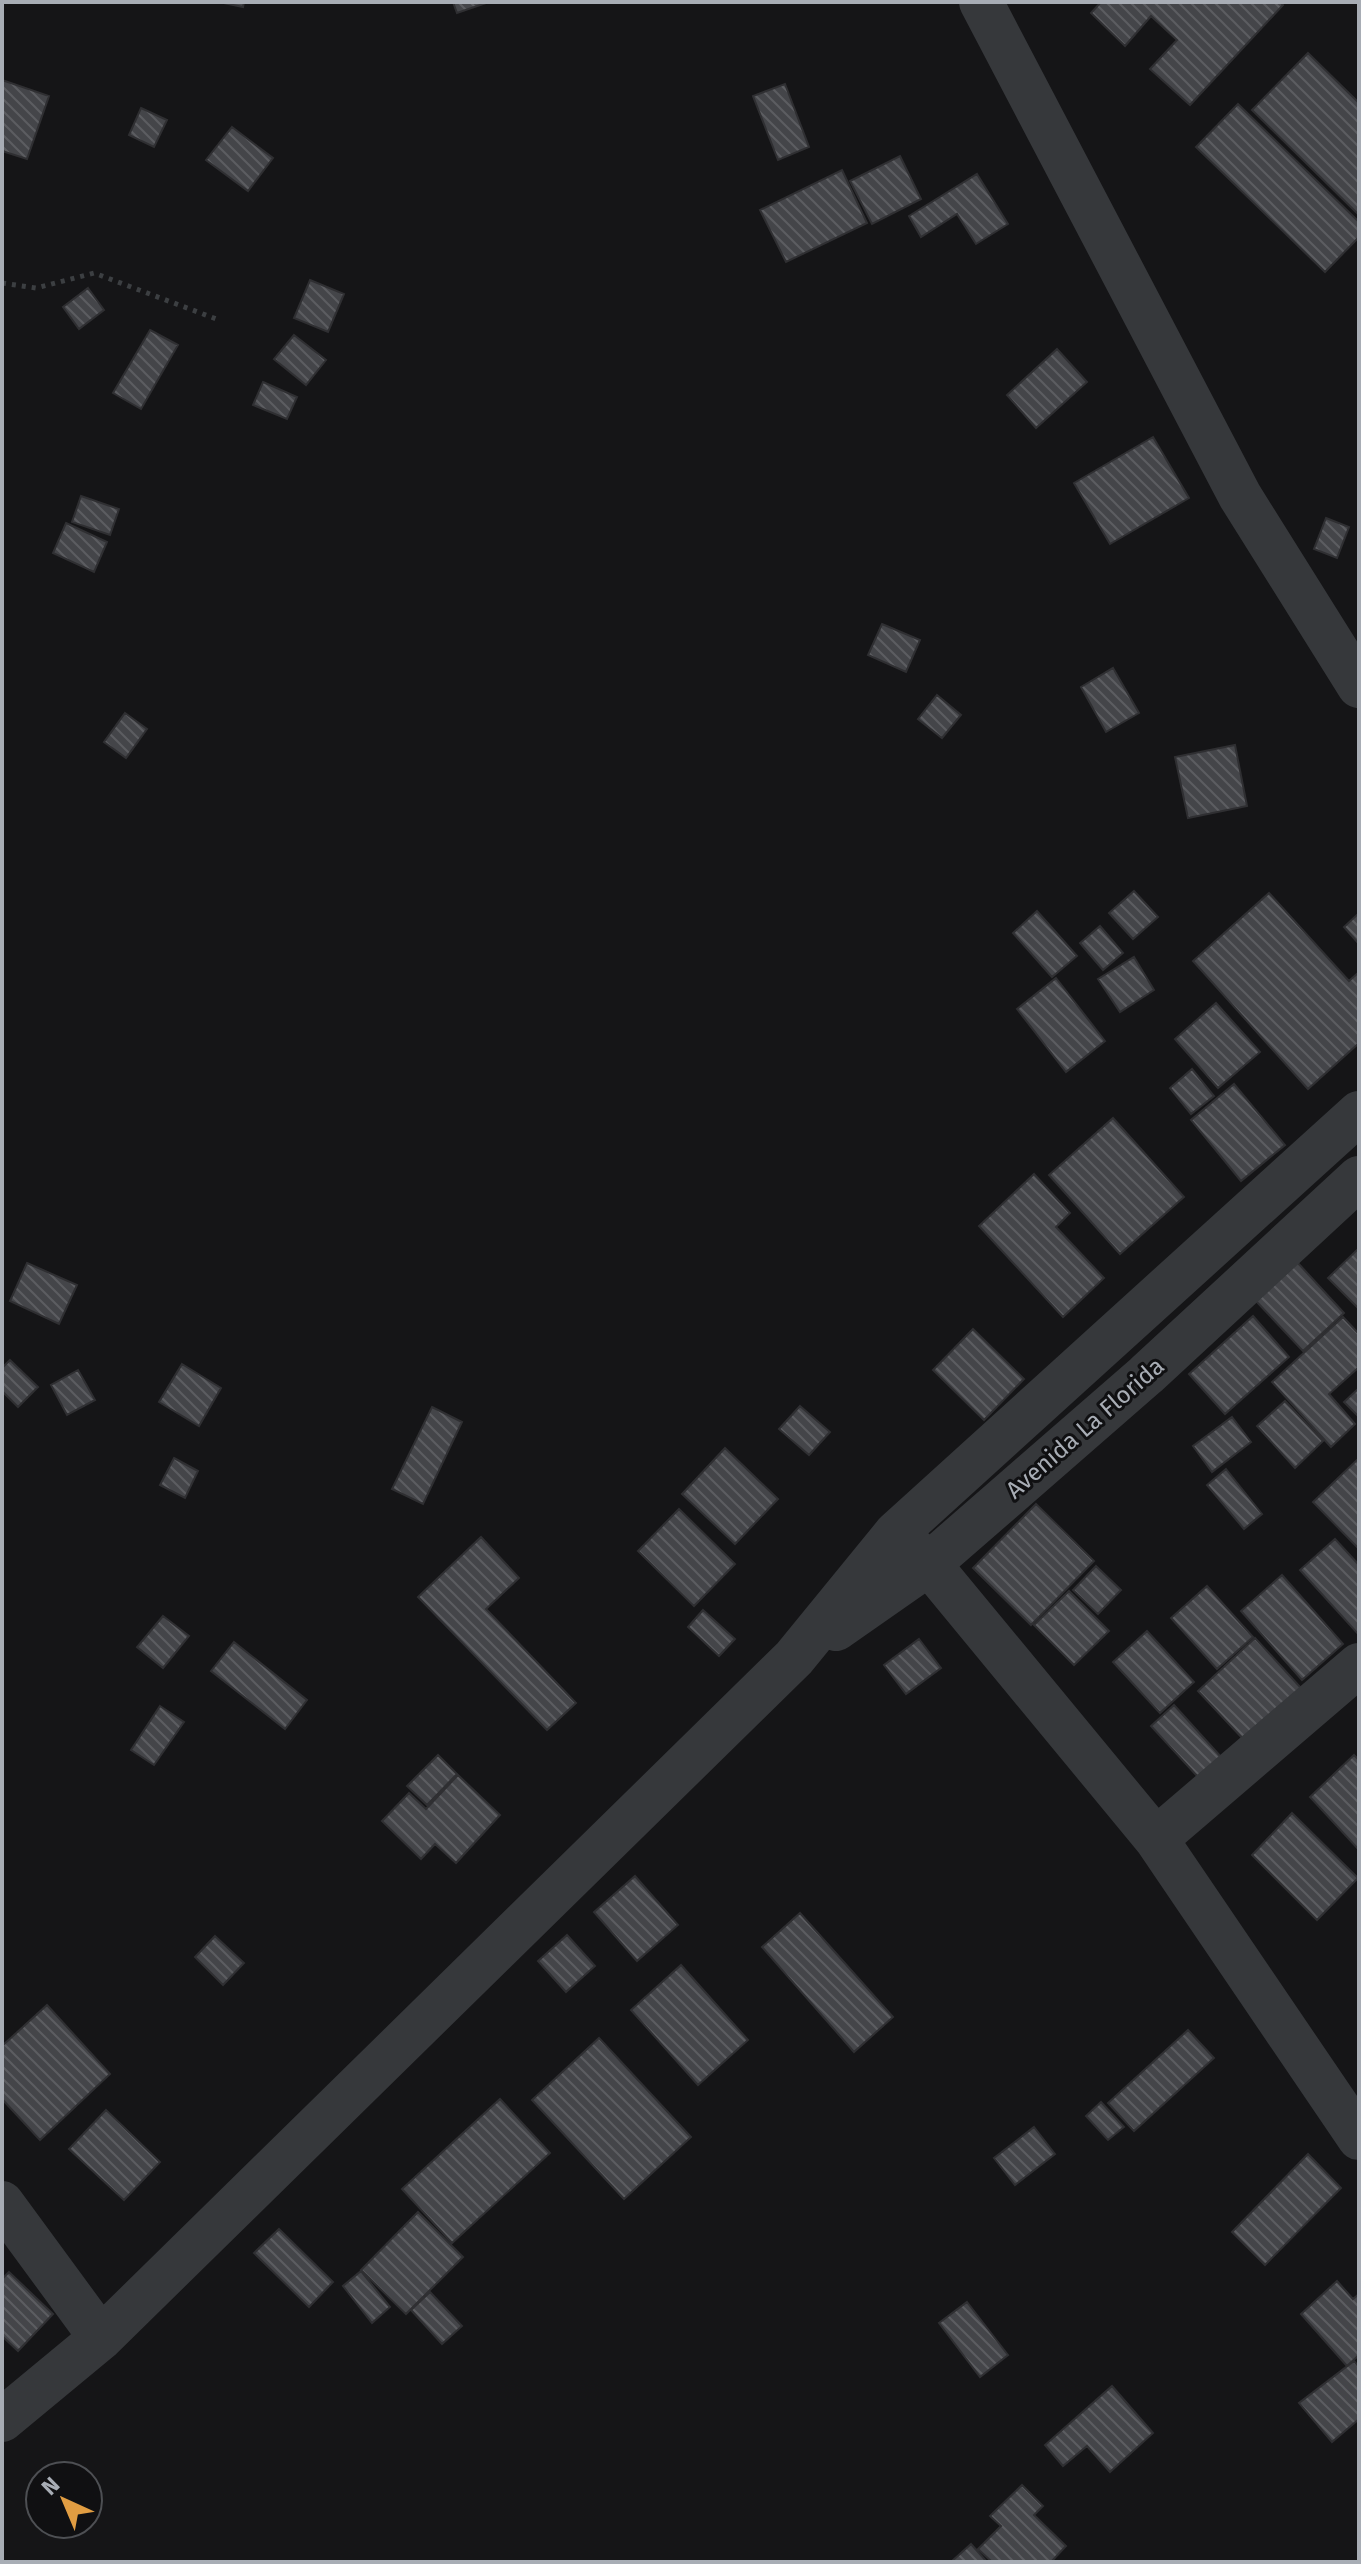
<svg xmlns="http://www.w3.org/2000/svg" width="1361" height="2564" font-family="'Fira Sans',sans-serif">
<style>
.building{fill:url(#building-back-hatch);stroke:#2f2f32;stroke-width:2}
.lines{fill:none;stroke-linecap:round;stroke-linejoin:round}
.path{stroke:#3c3f42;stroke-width:5;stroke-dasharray:4 6;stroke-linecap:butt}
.minor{stroke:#36383b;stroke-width:44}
.labels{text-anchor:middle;stroke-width:6;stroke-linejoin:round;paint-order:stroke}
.street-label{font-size:24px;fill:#a8adb5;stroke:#101012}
</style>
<defs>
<pattern id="building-back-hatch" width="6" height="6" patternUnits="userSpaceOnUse" patternTransform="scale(2)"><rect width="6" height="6" fill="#444549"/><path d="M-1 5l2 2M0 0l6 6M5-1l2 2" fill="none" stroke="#5c5d61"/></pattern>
</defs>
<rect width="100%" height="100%" fill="#151517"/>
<path class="building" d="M 219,2 L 244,2 L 243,7 Z
M 453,2 L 486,2 L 486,3 L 457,13 Z
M 1101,2 L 1280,2 L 1283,5 L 1190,105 L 1150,69 L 1177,40 L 1151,16 L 1125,46 L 1091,13 Z
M 1308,53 L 1359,103 L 1359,215 L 1252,110 Z
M 2,80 L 49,96 L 27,159 L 2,151 Z
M 785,84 L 809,147 L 778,160 L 753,96 Z
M 1238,104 L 1359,222 L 1359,237 L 1325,272 L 1196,147 Z
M 141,108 L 167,120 L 154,147 L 129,135 Z
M 232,127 L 273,158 L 248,191 L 206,160 Z
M 900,156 L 921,199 L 872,224 L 850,181 Z
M 842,170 L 867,223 L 786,262 L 760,210 Z
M 977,174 L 1008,224 L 976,244 L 957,214 L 921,237 L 909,216 Z
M 310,280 L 344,294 L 328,332 L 294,318 Z
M 88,288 L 104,310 L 79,329 L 63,307 Z
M 150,330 L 178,345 L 141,409 L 113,393 Z
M 294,335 L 326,360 L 306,385 L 274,359 Z
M 1057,349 L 1087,382 L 1036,428 L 1007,395 Z
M 263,382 L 297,397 L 287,419 L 253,405 Z
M 1153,437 L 1189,498 L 1110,544 L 1074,483 Z
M 81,496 L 119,509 L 110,535 L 72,522 Z
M 1326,518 L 1349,527 L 1337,558 L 1314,549 Z
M 66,523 L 107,542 L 94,572 L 53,553 Z
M 882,624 L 920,640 L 906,672 L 868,655 Z
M 1113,668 L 1139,713 L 1106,732 L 1081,687 Z
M 937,695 L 961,715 L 942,738 L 918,719 Z
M 125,713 L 147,729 L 126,758 L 104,742 Z
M 1235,745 L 1247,806 L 1188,818 L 1175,757 Z
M 1134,891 L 1158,917 L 1133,939 L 1109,913 Z
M 1269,893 L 1349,981 L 1359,972 L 1359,1043 L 1308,1089 L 1193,961 Z
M 1037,911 L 1077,956 L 1052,977 L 1013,933 Z
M 1359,913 L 1359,944 L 1344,927 Z
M 1100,926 L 1123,953 L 1103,970 L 1080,943 Z
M 1134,957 L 1154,990 L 1120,1012 L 1098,979 Z
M 1056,978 L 1105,1041 L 1066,1072 L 1017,1009 Z
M 1216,1003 L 1260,1052 L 1218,1088 L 1175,1039 Z
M 1192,1069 L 1214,1096 L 1191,1114 L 1170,1088 Z
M 1234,1084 L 1285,1145 L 1241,1181 L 1191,1120 Z
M 1113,1118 L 1184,1197 L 1120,1254 L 1049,1175 Z
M 1034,1174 L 1070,1213 L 1056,1227 L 1104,1278 L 1063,1317 L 979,1226 Z
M 1359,1248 L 1359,1309 L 1328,1278 Z
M 1297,1262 L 1344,1313 L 1303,1351 L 1255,1300 Z
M 27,1263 L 77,1285 L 59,1324 L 10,1301 Z
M 1253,1316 L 1289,1357 L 1225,1414 L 1189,1374 Z
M 1343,1317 L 1359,1334 L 1359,1367 L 1329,1394 L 1355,1424 L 1331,1447 L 1272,1382 Z
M 973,1329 L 1024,1379 L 984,1420 L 933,1370 Z
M 10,1360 L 38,1387 L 18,1407 L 2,1391 L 2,1368 Z
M 182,1364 L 221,1388 L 199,1426 L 159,1402 Z
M 78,1370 L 95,1400 L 67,1415 L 51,1385 Z
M 1359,1388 L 1359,1417 L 1344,1402 Z
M 1285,1401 L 1323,1441 L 1295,1468 L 1257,1426 Z
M 800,1406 L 830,1432 L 809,1455 L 779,1429 Z
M 432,1407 L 462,1422 L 423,1504 L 392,1489 Z
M 1232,1417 L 1251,1442 L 1212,1472 L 1193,1446 Z
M 725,1448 L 778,1499 L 735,1544 L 682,1494 Z
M 174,1458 L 198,1471 L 185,1498 L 160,1485 Z
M 1359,1458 L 1359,1549 L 1313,1502 Z
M 1226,1469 L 1262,1514 L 1244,1529 L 1207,1485 Z
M 1036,1504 L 1094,1561 L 1031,1625 L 973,1568 Z
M 679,1509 L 735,1564 L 694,1606 L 638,1551 Z
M 481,1537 L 519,1578 L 486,1609 L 576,1703 L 547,1730 L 418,1597 Z
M 1335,1539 L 1359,1565 L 1359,1635 L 1300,1570 Z
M 1096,1566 L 1121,1590 L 1098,1614 L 1073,1590 Z
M 1282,1575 L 1343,1644 L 1302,1680 L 1241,1611 Z
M 1207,1586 L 1253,1637 L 1217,1669 L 1171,1618 Z
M 1069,1591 L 1109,1631 L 1074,1665 L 1034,1625 Z
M 703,1610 L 735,1639 L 719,1656 L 688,1627 Z
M 163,1616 L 189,1636 L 163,1668 L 137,1647 Z
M 1147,1631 L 1194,1682 L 1160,1713 L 1113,1662 Z
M 1255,1638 L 1301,1688 L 1245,1741 L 1198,1691 Z
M 919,1639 L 941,1668 L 906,1694 L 884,1665 Z
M 234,1642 L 307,1700 L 285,1729 L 211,1671 Z
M 1174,1705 L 1222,1758 L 1199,1778 L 1151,1726 Z
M 160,1706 L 184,1722 L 154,1765 L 131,1750 Z
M 438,1755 L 457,1774 L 427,1805 L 407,1786 Z
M 1354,1755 L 1359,1760 L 1359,1850 L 1310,1797 Z
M 458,1775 L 500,1815 L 456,1863 L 435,1844 L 421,1859 L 382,1821 L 409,1793 L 426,1809 Z
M 1292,1813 L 1358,1878 L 1317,1920 L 1252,1855 Z
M 635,1876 L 678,1925 L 637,1961 L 594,1912 Z
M 800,1913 L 893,2017 L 854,2052 L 762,1947 Z
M 567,1935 L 595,1966 L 566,1992 L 538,1961 Z
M 215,1936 L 244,1963 L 223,1985 L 195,1957 Z
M 681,1965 L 748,2040 L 698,2085 L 631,2010 Z
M 47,2005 L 110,2074 L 40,2140 L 2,2099 L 2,2046 Z
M 1188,2030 L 1214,2058 L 1134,2131 L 1108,2103 Z
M 599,2038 L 691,2137 L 624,2199 L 532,2100 Z
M 500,2099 L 550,2153 L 452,2243 L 402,2189 Z
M 1101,2102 L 1124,2127 L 1108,2140 L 1086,2116 Z
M 106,2110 L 160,2162 L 124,2200 L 69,2149 Z
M 1034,2127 L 1055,2154 L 1015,2185 L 994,2158 Z
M 1308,2154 L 1341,2188 L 1265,2265 L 1232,2232 Z
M 418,2212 L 463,2257 L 406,2314 L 361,2270 Z
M 279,2229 L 333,2282 L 309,2307 L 254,2253 Z
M 361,2271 L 390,2307 L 372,2323 L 343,2286 Z
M 9,2272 L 53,2314 L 18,2351 L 2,2336 L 2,2279 Z
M 1337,2281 L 1353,2299 L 1359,2294 L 1359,2355 L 1347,2366 L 1301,2314 Z
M 430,2292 L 462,2326 L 442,2344 L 411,2310 Z
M 967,2302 L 1008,2355 L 980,2377 L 939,2323 Z
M 1354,2361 L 1359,2367 L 1359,2419 L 1332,2442 L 1299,2403 Z
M 1112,2386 L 1153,2433 L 1110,2472 L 1087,2446 L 1063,2466 L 1045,2445 Z
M 1022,2485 L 1043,2506 L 1034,2515 L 1066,2546 L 1051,2562 L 992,2562 L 978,2549 L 1001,2526 L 990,2516 Z
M 971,2544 L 987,2562 L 951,2562 Z"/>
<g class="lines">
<path class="path" d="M 2,283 L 36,288 L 94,273 L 219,320"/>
<path class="minor" d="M 981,2 L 1240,496 L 1359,686
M 896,1533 L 929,1564 L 1156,1839 L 1359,2138
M 836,1629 L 929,1564 L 1146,1375 L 1359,1178
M 1156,1839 L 1359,1665
M 2,2203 L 101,2338
M 2,2420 L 101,2338 L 794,1658 L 896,1533 L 1359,1113"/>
</g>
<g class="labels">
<g class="street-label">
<text transform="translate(1085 1428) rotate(-41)" y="8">Avenida La Florida</text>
</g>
</g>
<rect width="1361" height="2564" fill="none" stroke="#a8adb5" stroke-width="8"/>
<g transform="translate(64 2500) rotate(316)"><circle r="38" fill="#101012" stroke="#4d4f53" stroke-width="2"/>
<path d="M0-6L14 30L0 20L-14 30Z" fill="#e19d42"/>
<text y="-12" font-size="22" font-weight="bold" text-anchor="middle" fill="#a8adb5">N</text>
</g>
</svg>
